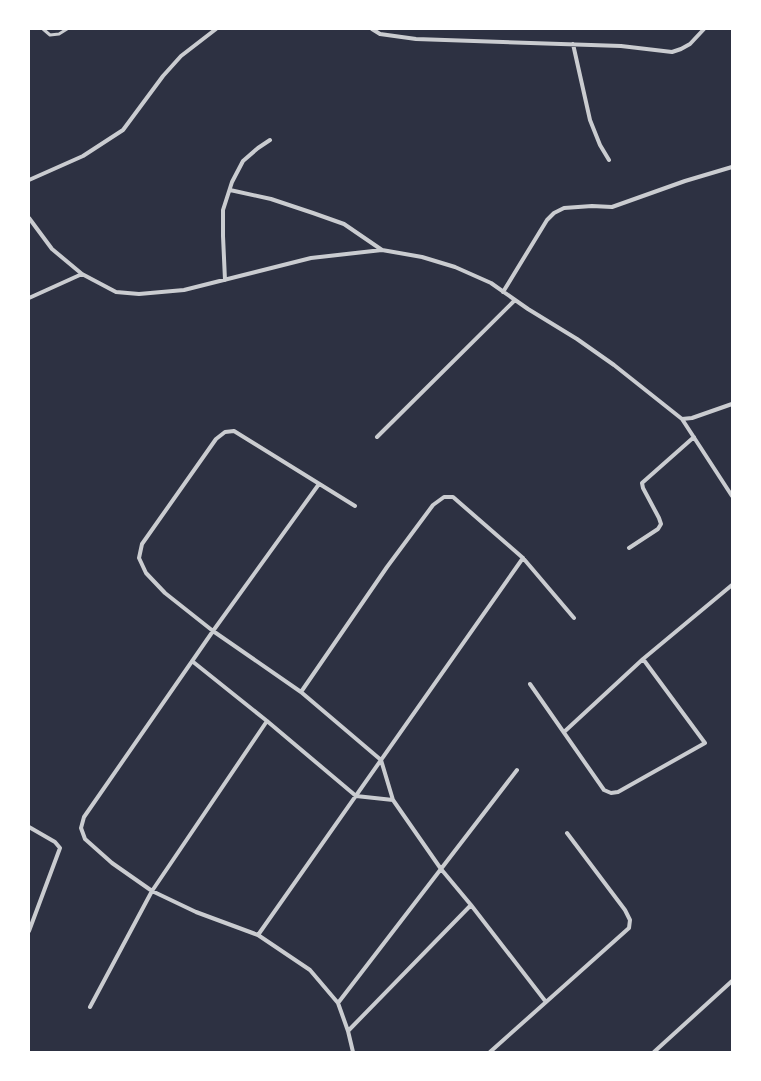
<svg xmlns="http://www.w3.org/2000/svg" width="761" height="1081" font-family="'PT Serif',serif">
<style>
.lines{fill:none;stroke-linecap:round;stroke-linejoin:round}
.service{stroke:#caccd0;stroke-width:3}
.minor{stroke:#caccd0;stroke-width:4}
</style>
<rect width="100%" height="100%" fill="#2d3142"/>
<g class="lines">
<path class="service" d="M 43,29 L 50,35 L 59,34 L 67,29"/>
<path class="minor" d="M 372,29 L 380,34 L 416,39 L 621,46 L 672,52 L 681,49 L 690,44 L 704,29
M 573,44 L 590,120 L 600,145 L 609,160
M 29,180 L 83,156 L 123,130 L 163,76 L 181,56 L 216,29
M 230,190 L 271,199 L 313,213 L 344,224 L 382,250
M 29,218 L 52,249 L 82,274 L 116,292 L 139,294 L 184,290 L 311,258 L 382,250 L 422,257 L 455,267 L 491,283 L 528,309 L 577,339 L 614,365 L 682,419 L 692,418 L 732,404
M 225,280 L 223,236 L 223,210 L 232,182 L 243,161 L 258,148 L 270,140
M 503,292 L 547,220 L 554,213 L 564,208 L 592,206 L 612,207 L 685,181 L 732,167
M 29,298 L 82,274
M 682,419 L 732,496
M 377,437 L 515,300
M 319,484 L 213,631 L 84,817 L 81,828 L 85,839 L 112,863 L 152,891 L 196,912 L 258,935 L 310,970 L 338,1003 L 348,1031 L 353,1052
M 355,506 L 234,431 L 225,432 L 216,439 L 142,544 L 139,558 L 146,573 L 165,593 L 213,631 L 301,692 L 381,760 L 393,800 L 441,869 L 471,905 L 546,1002
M 629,548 L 658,529 L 661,524 L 659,518 L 643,488 L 642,483 L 694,437
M 192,661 L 267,721 L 356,796 L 393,800
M 530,684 L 604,790 L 611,793 L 618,792 L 705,743 L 643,659
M 301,692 L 387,567 L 433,505 L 444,497 L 453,497 L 523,558 L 574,618
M 564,732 L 643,659 L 732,585
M 29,827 L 55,842 L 60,848 L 29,931
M 258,935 L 523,558
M 338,1003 L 517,770
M 90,1007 L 152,891 L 267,721
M 348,1031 L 471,905
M 490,1052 L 629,928 L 630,920 L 625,910 L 567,833
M 654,1052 L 732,981"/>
</g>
<rect width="761" height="1081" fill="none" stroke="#ffffff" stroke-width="60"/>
</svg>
